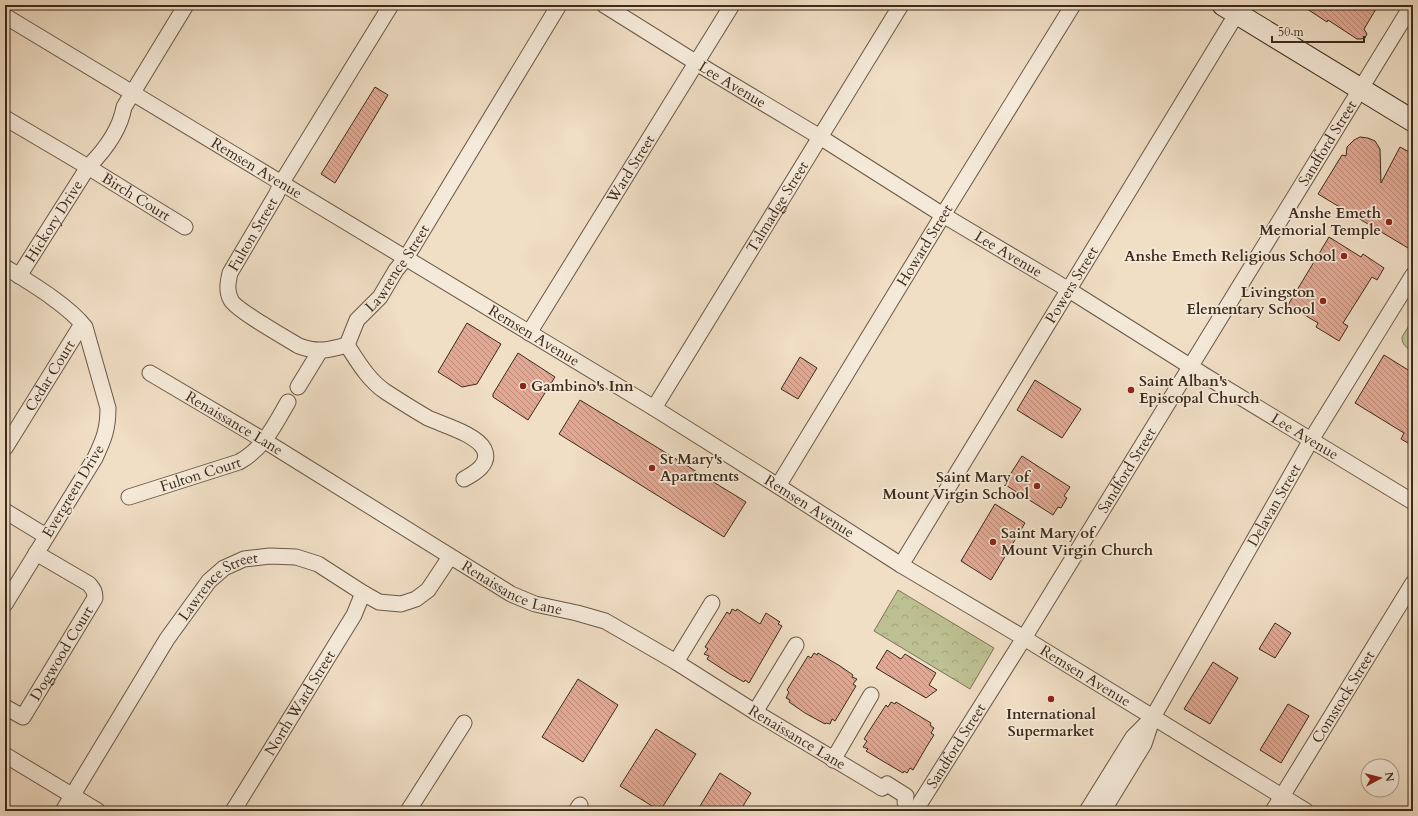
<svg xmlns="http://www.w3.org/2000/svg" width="1418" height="816" font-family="Cardo,serif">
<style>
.park{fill:url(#park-crowns);stroke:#7d7556}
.pitch{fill:#bdc092;stroke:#7d7556}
.building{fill:url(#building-back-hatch);stroke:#3d2a1b}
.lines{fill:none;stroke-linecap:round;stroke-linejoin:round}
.street-casing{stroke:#6a5746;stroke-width:17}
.secondary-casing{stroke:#3d2a1b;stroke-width:23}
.street{stroke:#f5ead9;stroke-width:15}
.secondary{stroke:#f5ead9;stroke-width:21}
.poi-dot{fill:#8f2418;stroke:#f5ead9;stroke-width:1.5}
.labels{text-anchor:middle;stroke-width:3.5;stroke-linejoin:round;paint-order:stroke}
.street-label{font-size:15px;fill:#3d2a1b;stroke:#f5ead9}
.poi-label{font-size:15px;font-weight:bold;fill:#3d2a1b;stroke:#f5ead9;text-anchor:end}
</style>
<defs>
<pattern id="park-crowns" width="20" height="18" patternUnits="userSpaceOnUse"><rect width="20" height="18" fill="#bdc092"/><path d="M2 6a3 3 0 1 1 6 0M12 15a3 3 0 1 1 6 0" fill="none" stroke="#a3a57d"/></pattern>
<pattern id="building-back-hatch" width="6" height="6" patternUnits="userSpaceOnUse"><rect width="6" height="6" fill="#e2a893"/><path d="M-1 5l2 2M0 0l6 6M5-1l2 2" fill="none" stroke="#b88977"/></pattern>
</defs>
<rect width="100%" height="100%" fill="#f0dec5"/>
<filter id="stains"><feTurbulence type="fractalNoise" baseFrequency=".005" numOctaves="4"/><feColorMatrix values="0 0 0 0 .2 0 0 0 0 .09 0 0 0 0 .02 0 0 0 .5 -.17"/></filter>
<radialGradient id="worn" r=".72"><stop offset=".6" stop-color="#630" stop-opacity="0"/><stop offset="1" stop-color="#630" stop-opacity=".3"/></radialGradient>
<path class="park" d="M 898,590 L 994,648 L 970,689 L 874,631 Z"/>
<path class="pitch" d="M 1413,319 L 1413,352 C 1406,347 1402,345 1402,337 Z"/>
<path class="building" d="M 1301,5 L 1369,5 L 1376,9 L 1364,29 L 1367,34 L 1365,38 L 1361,39 L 1357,39 L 1328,20 L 1327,22 Z
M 375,87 L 388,95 L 335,183 L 321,174 Z
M 1360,137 L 1368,138 L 1375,141 L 1380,149 L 1381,183 L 1400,147 L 1413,154 L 1413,251 L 1318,194 L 1342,155 L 1346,156 L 1347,147 L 1354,140 Z
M 1329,237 L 1361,257 L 1363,254 L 1384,268 L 1377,280 L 1372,277 L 1343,323 L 1348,326 L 1339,341 L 1316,327 L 1318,323 L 1288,305 Z
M 467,323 L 501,344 L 477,384 L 462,387 L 438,372 Z
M 518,353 L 555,377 L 528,420 L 493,397 L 493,394 Z
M 1384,355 L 1413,373 L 1413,446 L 1401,439 L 1404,433 L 1355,403 Z
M 800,357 L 817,368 L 798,399 L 781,389 Z
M 1035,380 L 1081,409 L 1062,438 L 1017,410 Z
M 580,400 L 746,502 L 724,537 L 559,434 Z
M 1022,456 L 1070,487 L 1064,496 L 1067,498 L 1061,508 L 1058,507 L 1053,515 L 1004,484 Z
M 995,504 L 1025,523 L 991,580 L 961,561 Z
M 732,609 L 736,611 L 737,609 L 760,624 L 766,613 L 780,622 L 778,624 L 782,626 L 749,683 L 745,680 L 744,682 L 730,674 L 707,659 L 709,656 L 704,654 L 708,649 L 705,647 L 717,628 L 727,612 L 730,614 Z
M 1275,623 L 1291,633 L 1275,658 L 1259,649 Z
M 887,650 L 901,659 L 905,654 L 936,673 L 929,685 L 937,690 L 926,698 L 876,668 Z
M 814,653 L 817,655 L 818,653 L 840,666 L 853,675 L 852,677 L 857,679 L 853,684 L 856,686 L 835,721 L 832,719 L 830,724 L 826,723 L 825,724 L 805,713 L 789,702 L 790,700 L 786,698 L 789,692 L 787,690 L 808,656 L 811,658 Z
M 1213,662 L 1238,678 L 1210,724 L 1184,709 Z
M 578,679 L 618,705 L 583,762 L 542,737 Z
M 891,702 L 895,704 L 896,702 L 931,723 L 930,725 L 934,728 L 931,733 L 934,735 L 927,746 L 913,770 L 910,768 L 907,773 L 904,771 L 903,773 L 881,760 L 866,751 L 868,749 L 863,747 L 867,741 L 864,739 L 871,728 L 886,705 L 888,707 Z
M 1288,704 L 1309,716 L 1281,763 L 1260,750 Z
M 656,729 L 696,754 L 660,811 L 620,786 Z
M 720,773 L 751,793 L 740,811 L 697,811 Z"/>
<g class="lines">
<defs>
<g id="street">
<path id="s1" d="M 604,5 L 708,70 L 820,137 L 943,215 L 1069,290 L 1204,375 L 1413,502"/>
<path id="s2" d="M 5,16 L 654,408 L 778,486 L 901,565 L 1024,638 L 1306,811"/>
<path id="s3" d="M 5,118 L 88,167 L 185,227"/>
<path d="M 5,267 C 29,282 68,305 85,327 L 108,408 C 108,429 104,439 95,458 L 5,604"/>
<path id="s4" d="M 19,276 L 88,167 C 104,151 120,130 124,107 L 186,5"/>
<path id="s5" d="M 529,333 L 732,5"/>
<path id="s6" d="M 347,345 C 328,350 318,353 299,346 C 286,338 236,310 231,300 C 226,291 228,282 230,273 L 276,195 L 282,182 L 391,5"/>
<path id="s7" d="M 150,373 L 265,441 L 511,594 L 535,604 L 577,613 L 605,621 L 676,662 L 755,712 L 882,788"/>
<path d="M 298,387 L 320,351"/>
<path id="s8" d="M 654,408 L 901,5"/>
<path id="s9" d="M 5,448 L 82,324"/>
<path id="s10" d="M 464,479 C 475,473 491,464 484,449 C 476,434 443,425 428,418 C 414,410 400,401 386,392 C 369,381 358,362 347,345 L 357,320 L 380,297 L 396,270 L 406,258 L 559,5"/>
<path id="s11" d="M 778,486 L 943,215 L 1073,5"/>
<path id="s12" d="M 129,497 L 239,462 C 264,448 274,426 288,402"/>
<path d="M 5,511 L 46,536"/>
<path id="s13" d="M 901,565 L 1242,5"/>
<path d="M 676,662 L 712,603"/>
<path id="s14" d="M 5,707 L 23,717 L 95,598 C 95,591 93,589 89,584 L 36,553"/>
<path d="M 755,712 L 796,645"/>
<path d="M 5,755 L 98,811"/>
<path d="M 833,760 L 871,695"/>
<path d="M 882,788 L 887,784 L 906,796 L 905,802"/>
<path id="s15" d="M 63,811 L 167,639 L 209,581 L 224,568 L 244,559 L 270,556 L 296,557 L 318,564 L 363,593 L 379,602 L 401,604 L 416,599 L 428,590 L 450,557"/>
<path id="s16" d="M 233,811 L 354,615 L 363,593"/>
<path d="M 408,811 L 464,723"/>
<path d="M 576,811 L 580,805"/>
<path id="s17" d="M 915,811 L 1024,638 L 1412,5"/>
<path d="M 1087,811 L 1133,737 L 1151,719"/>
<path id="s18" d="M 1103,811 L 1144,744 L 1153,717 L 1311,440 L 1413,275"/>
<path id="s19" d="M 1273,811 L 1413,583"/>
</g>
<path id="secondary" d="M 1223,5 L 1413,121"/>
</defs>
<use href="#street" class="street-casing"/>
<use href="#secondary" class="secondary-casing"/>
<use href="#street" class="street"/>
<use href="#secondary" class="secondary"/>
</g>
<g class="poi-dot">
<circle cx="1389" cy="222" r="4"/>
<circle cx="1344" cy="256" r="4"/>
<circle cx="1323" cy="301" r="4"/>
<circle cx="523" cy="386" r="4"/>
<circle cx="1131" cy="390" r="4"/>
<circle cx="652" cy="468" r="4"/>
<circle cx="1037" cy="486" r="4"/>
<circle cx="993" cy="542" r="4"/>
<circle cx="1051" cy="699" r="4"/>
</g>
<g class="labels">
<g class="street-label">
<text dy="5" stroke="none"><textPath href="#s1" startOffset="151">Lee Avenue</textPath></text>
<text dy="5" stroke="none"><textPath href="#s17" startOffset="785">Sandford Street</textPath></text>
<text dy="5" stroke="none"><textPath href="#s2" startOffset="294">Remsen Avenue</textPath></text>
<text dy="5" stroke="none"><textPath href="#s5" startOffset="193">Ward Street</textPath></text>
<text dy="5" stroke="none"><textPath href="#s3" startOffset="153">Birch Court</textPath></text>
<text dy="5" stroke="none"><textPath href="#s8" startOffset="236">Talmadge Street</textPath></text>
<text dy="5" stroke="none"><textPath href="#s4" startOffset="65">Hickory Drive</textPath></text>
<text dy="5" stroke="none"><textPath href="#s6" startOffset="204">Fulton Street</textPath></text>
<text dy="5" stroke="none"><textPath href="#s11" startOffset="282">Howard Street</textPath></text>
<text dy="5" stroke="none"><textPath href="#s1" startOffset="475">Lee Avenue</textPath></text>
<text dy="5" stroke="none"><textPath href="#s10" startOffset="309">Lawrence Street</textPath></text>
<text dy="5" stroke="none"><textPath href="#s13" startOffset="328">Powers Street</textPath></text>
<text dy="5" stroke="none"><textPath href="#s2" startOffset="618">Remsen Avenue</textPath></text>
<text dy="5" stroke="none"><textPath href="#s9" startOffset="85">Cedar Court</textPath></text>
<text dy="5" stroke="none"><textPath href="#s7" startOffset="98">Renaissance Lane</textPath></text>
<text dy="5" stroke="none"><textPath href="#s1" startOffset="823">Lee Avenue</textPath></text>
<text dy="5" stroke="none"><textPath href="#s17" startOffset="401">Sandford Street</textPath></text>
<text dy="5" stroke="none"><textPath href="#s12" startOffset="75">Fulton Court</textPath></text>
<text transform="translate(73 491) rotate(-59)" y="5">Evergreen Drive</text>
<text dy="5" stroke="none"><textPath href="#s18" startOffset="351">Delavan Street</textPath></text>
<text dy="5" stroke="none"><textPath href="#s2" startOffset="942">Remsen Avenue</textPath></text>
<text dy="5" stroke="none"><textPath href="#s7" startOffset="422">Renaissance Lane</textPath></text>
<text dy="5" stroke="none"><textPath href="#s15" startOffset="277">Lawrence Street</textPath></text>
<text dy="5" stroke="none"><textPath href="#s14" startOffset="95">Dogwood Court</textPath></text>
<text dy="5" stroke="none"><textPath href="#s2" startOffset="1266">Remsen Avenue</textPath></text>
<text dy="5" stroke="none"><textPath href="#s19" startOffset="134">Comstock Street</textPath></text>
<text dy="5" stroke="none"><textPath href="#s16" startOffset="127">North Ward Street</textPath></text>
<text dy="5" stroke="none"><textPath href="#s7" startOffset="746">Renaissance Lane</textPath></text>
<text dy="5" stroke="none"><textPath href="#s17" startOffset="77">Sandford Street</textPath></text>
</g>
<g class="poi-label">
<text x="1381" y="218">Anshe Emeth<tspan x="1381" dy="17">Memorial Temple</tspan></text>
<text x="1336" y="261">Anshe Emeth Religious School</text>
<text x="1315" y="297">Livingston<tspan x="1315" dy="17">Elementary School</tspan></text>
<text x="1139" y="386" text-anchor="start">Saint Alban's<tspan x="1139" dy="17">Episcopal Church</tspan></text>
<text x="531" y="391" text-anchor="start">Gambino's Inn</text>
<text x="660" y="464" text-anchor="start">St Mary's<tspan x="660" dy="17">Apartments</tspan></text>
<text x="1029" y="482">Saint Mary of<tspan x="1029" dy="17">Mount Virgin School</tspan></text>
<text x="1001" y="538" text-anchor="start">Saint Mary of<tspan x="1001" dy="17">Mount Virgin Church</tspan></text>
<text x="1051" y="719" text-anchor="middle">International<tspan x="1051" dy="17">Supermarket</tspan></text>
</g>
</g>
<rect width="1418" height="816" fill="none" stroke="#f0dec5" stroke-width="20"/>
<rect x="6" y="6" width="1406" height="804" fill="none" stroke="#3d2a1b" stroke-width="2"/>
<rect x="10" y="10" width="1398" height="796" fill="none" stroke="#3d2a1b"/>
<g transform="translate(1380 778) rotate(83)"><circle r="19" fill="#f5ead9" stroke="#ab9d8d"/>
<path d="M0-3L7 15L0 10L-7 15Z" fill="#8f2418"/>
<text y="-6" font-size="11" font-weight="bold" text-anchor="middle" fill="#3d2a1b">N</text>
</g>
<path d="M1272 36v6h92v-6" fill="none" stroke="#3d2a1b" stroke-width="2"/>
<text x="1278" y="36" font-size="12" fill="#3d2a1b" stroke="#f5ead9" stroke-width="3" paint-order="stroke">50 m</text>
<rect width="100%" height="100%" filter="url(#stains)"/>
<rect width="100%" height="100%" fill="url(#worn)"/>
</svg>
